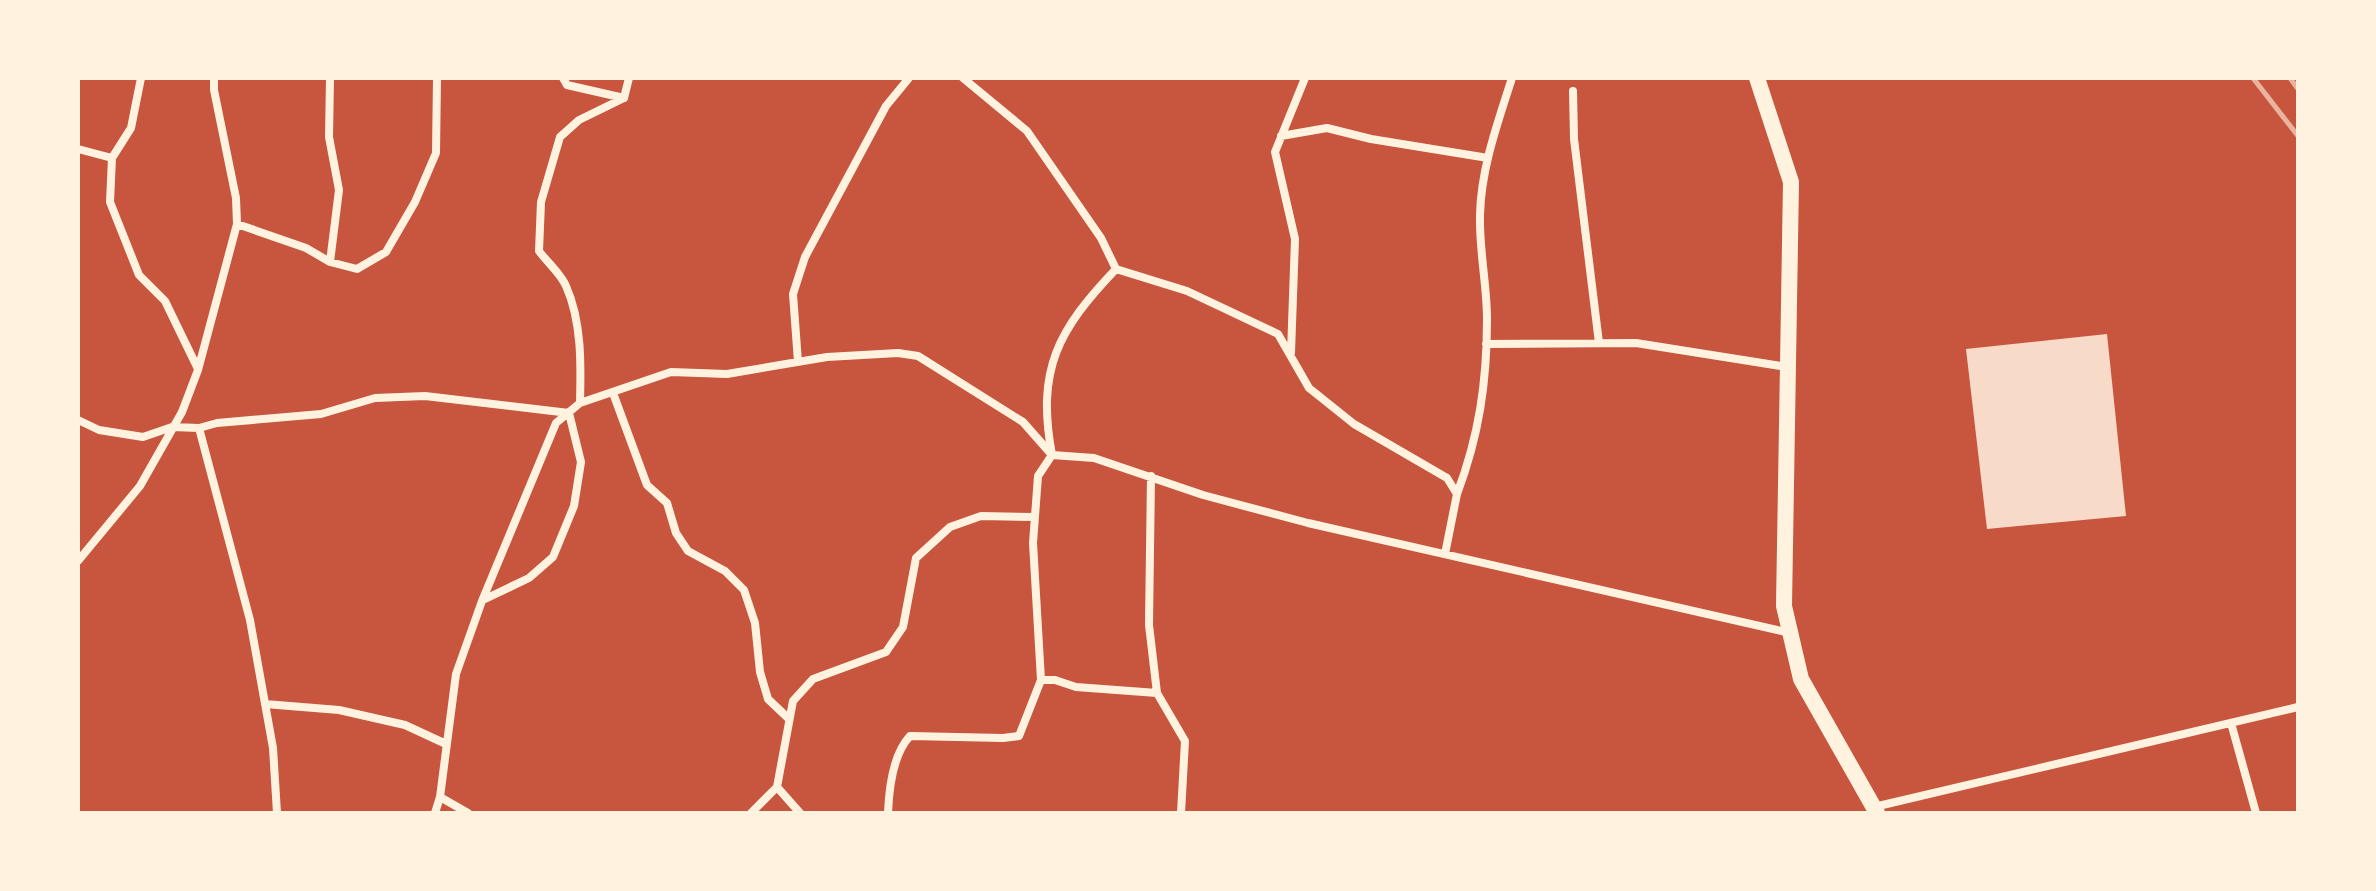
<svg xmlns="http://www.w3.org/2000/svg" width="2376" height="891" font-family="'Asap Condensed',sans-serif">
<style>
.building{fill:#f7dbc8}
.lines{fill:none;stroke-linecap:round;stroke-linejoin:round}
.minor{stroke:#fff3e0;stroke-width:8}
.primary{stroke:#fff3e0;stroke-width:16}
.rail{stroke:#e9b49f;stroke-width:5}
</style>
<rect width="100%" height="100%" fill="#c8553d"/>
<path class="building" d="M 2107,334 L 2126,516 L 1987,529 L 1966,349 Z"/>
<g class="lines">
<path class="minor" d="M 141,78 L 131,128 L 112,158 L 110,202 L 139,275 L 165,301 L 198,369
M 330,78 L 329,137 L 339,190 L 330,262
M 563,78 L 567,85 L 624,98 L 629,78
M 963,78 L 1027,131 L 1101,238 L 1116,269 C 1058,330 1036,369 1052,455 L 1094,458 L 1203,495 L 1308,523 L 1790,633
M 1573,91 L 1574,139 L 1599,343
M 1281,136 L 1327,128 L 1371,139 L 1488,158
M 78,149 L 112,158
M 237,224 L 306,248 L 330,262 L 357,269 L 386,252 L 415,202 L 436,153 L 437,78
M 1116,269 L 1187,291 L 1278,334 L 1309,388 L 1354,424 L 1447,478 L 1457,494 L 1445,554
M 1486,344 L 1636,343 L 1787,367
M 1291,353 L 1295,239 L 1275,152 L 1305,78
M 798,362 L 793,294 L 805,257 L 886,106 L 909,78
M 613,393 L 647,485 L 667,503 L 676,533 L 688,551 L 725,571 L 744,590 L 755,623 L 760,672 L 768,699 L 789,719
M 580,403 C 581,365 582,322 566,286 C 561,274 547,262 539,251 L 541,202 L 560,137 L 579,120 L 624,98
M 78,420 L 99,430 L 143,437 L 172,427 L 199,428 L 250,620 L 273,748 L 277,813
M 199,428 L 217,423 L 321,414 L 375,398 L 425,396 L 569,413 L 581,462 L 574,506 L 553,557 L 529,578 L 483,600
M 1151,476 L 1149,625 L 1157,693 L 1185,741 L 1181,813
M 1457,494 C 1479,436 1487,382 1487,319 C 1487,285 1479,250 1480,215 C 1481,168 1498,122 1512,78
M 78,561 L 140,486 L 182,412 L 198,370 L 237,224 L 236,198 L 214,90 L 214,78
M 265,704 L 339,710 L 405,725 L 446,744
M 2231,723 L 2256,813
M 777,787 L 800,813
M 440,797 L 456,674 L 482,601 L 556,423 L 580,403 L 671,372 L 727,374 L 827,357 L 898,353 L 918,356 L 1023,422 L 1052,455 L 1038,476 L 1033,543 L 1041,680 L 1055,680 L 1076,687 L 1157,693
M 1874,807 L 2298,707
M 435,813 L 440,797 L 468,813
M 751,813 L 777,787 L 793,701 L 813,679 L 886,652 L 903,627 L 916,558 L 950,527 L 981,516 L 1035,517
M 888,813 C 889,788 893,754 910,736 L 1003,738 L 1019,736 L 1041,680"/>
<path class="primary" d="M 1757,78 L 1791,182 L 1784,606 L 1801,679 L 1877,813"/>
<path class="rail" d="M 2253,78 L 2298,136
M 2290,78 L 2298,89"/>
</g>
<rect width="2376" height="891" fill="none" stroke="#fff3e0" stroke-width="160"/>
</svg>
